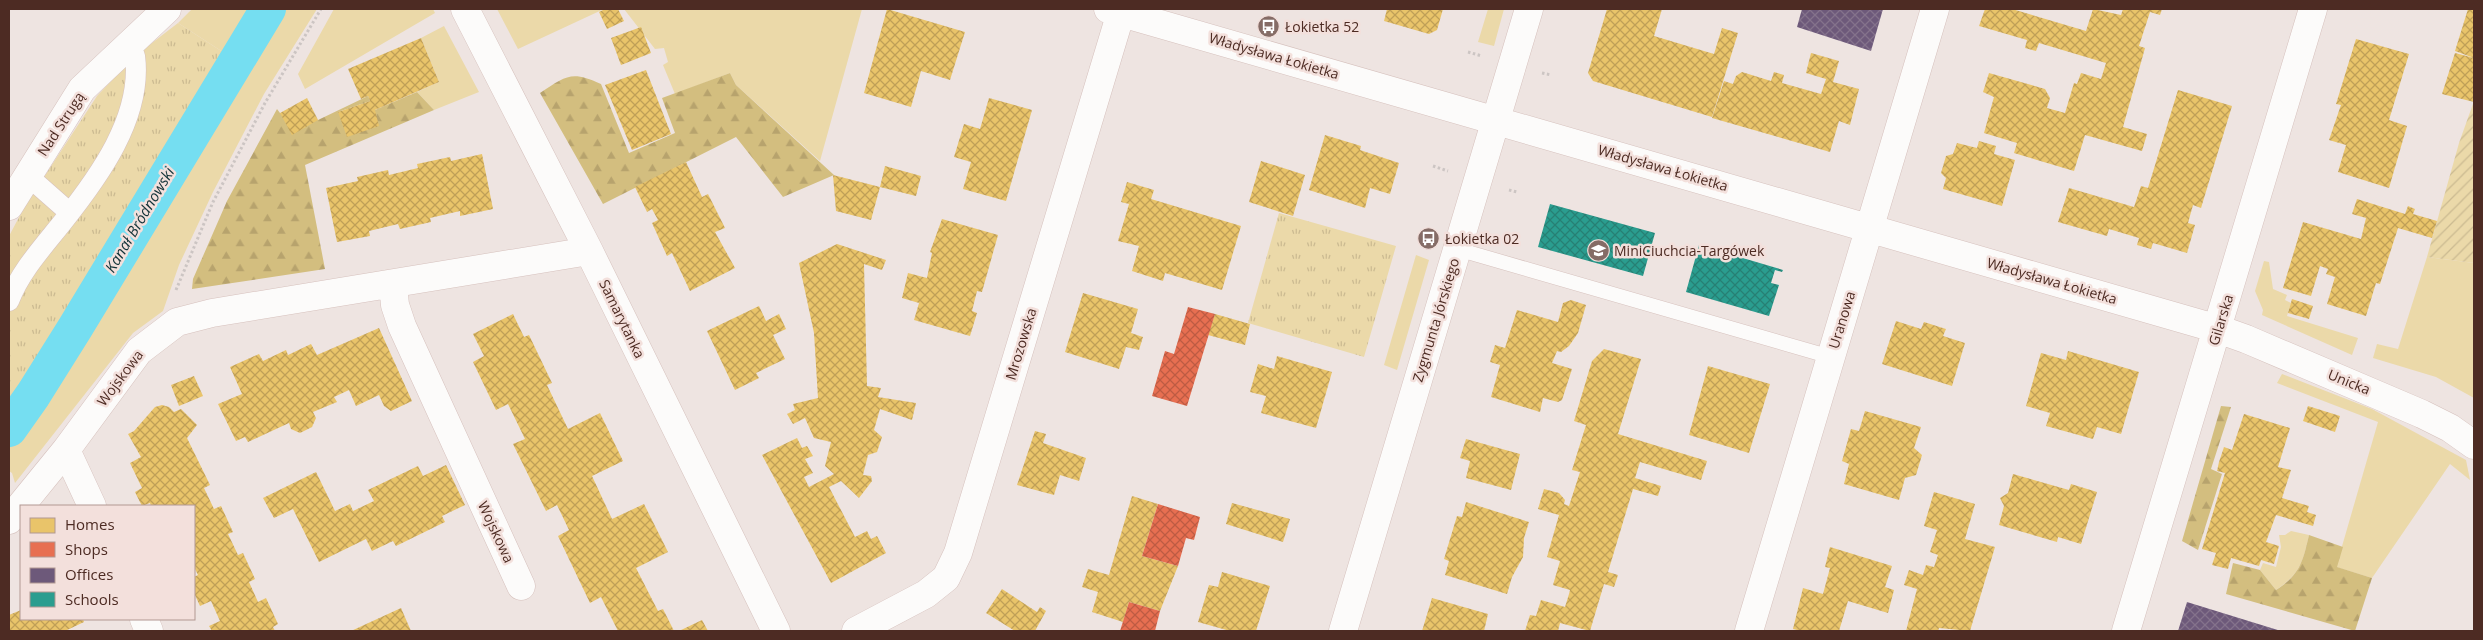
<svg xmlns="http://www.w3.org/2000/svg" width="2483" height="640" font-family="'Open Sans',sans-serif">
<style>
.grass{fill:#ebd9a9}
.forest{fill:url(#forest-firs)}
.park{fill:url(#park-tufts)}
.garden{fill:url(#garden-furrows)}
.homes{fill:url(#homes-cross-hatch)}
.shops{fill:url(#shops-cross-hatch)}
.offices{fill:url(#offices-cross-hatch)}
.schools{fill:url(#schools-cross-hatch)}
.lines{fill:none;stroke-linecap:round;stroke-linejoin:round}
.canal{stroke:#75def1;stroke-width:36}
.service-casing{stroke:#d6c1bd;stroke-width:15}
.pedestrian-casing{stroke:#d6c1bd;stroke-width:21}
.minor-casing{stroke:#d6c1bd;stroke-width:29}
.tertiary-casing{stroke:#d6c1bd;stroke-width:29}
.path{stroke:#ccc5c3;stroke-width:3;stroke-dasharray:2.5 2.5;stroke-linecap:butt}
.service{stroke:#fcfbfa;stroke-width:14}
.pedestrian{stroke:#fcfbfa;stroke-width:20}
.minor{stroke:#fcfbfa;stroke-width:28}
.tertiary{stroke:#fcfbfa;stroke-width:28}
.labels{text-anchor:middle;stroke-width:5;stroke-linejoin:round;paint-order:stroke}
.poi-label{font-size:14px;fill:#4d2b23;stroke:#f3e0dc;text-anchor:start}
.street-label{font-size:14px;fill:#4d2b23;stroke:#f3e0dc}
.water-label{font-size:15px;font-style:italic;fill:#133339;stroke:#f3e0dc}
</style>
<defs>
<pattern id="forest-firs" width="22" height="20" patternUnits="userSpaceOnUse" patternTransform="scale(1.25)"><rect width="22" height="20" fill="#d3be7f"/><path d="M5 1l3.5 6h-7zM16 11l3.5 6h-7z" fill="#b7a36d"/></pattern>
<pattern id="park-tufts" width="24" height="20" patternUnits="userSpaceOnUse" patternTransform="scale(1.25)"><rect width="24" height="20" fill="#ebd9a9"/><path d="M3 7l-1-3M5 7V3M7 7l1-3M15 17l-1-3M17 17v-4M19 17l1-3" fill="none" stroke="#cbba91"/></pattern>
<pattern id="garden-furrows" width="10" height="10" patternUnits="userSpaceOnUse" patternTransform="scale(1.25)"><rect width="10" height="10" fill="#ebd9a9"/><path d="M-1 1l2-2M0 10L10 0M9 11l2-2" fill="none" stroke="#cbba91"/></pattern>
<pattern id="homes-cross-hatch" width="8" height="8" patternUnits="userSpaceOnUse" patternTransform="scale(1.25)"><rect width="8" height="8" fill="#e9c46a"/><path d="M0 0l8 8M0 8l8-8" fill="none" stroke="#bf9f57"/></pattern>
<pattern id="shops-cross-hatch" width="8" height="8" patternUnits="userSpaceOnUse" patternTransform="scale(1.25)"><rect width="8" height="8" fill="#e76f51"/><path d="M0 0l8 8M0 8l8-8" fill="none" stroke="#bd5b43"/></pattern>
<pattern id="offices-cross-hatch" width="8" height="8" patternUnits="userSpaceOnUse" patternTransform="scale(1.25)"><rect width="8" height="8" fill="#6d597a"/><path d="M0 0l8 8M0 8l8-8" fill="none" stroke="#84728b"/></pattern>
<pattern id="schools-cross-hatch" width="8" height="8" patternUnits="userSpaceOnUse" patternTransform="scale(1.25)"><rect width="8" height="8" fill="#2a9d8f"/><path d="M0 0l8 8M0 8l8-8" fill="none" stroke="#268074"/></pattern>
</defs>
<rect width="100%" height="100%" fill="#eee4e1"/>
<path class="grass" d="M 192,9 L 258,9 L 229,56 L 178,23 Z
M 283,9 L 317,9 L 264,94 L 213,192 L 179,265 L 163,311 L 133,333 L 15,483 L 12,473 L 9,471 L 9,446 L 66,363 Z
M 334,9 L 433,9 L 435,13 L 305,89 L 298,74 Z
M 497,9 L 604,9 L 518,49 Z
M 624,9 L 862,9 L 820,161 L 736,85 L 730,73 L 675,94 L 663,65 L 668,62 L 664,48 L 655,49 Z
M 1488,9 L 1504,9 L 1494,46 L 1478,42 Z
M 444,26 L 479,92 L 434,110 L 417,92 L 439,82 L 421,38 Z
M 1416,255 L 1429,260 L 1397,370 L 1384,365 Z
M 2427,257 L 2474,263 L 2474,398 L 2436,377 L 2373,358 L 2377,344 L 2398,349 Z
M 2264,261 L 2269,262 L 2273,289 L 2287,295 L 2285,300 L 2291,303 L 2287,316 L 2358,338 L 2352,355 L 2262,315 L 2263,310 L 2255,291 Z
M 2282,374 L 2372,409 L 2466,460 L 2470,480 L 2450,464 L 2372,578 L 2336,567 L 2378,422 L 2277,383 Z
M 2291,531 L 2309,535 C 2303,562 2300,574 2276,590 L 2260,570 L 2263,563 L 2276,567 L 2281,547 L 2279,535 L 2285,535 Z"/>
<path class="forest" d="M 730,73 L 736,85 L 834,175 L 783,197 L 736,137 L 603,204 L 540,93 C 566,76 571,70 601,84 L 629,153 L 675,133 L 662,98 Z
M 417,92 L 434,110 L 305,165 L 325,269 L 192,289 L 193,279 L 227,201 L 277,109 L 280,113 L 318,120 L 368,96 L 370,101 L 338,112 L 375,110 Z
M 2221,406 L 2231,407 L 2211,469 L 2222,474 L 2198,550 L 2182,541 Z
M 2309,535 L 2343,547 L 2337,567 L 2372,578 L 2355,631 L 2226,594 L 2233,563 L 2260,570 L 2276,590 C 2300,575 2303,561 2309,535 Z"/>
<path class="park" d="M 178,23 L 229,56 L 27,386 L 9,411 L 9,236 L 25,206 L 97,96 L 135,56 Z
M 1279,213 L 1396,246 L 1364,357 L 1248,323 Z"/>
<path class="garden" d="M 2474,101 L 2474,263 L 2427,257 L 2459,143 Z"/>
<path class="homes" d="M 605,9 L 618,9 L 624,21 L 607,29 L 599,12 Z
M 887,9 L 965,32 L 950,80 L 921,71 L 911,107 L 864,93 Z
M 1387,9 L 1443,9 L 1437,30 L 1429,34 L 1384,21 Z
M 1607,9 L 1662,9 L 1654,36 L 1714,54 L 1722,28 L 1738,33 L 1712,117 L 1593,81 L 1588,73 Z
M 1985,9 L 2012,9 L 2086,31 L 2093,9 L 2121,15 L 2123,9 L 2162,9 L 2160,15 L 2150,12 L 2139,46 L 2145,48 L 2123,127 L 2147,134 L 2142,151 L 2085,135 L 2074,171 L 2014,153 L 2017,143 L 1984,133 L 1994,97 L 1983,92 L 1989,73 L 2045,89 L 2050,98 L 2047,108 L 2065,113 L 2074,83 L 2077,84 L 2081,73 L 2101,79 L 2106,63 L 2039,43 L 2036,51 L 2025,48 L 2027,40 L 1979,26 Z
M 2468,9 L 2474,9 L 2474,58 L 2455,51 Z
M 641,27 L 651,53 L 621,65 L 611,38 Z
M 421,38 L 439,82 L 375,110 L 379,126 L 347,137 L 338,112 L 370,101 L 368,96 L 361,99 L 348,69 Z
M 2356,39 L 2409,54 L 2389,120 L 2407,126 L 2389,188 L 2338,172 L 2346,145 L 2329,140 L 2341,105 L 2336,104 Z
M 1811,53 L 1839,61 L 1833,82 L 1859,89 L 1850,125 L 1839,121 L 1830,152 L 1712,118 L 1724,81 L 1733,84 L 1736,76 L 1742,72 L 1771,81 L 1774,72 L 1784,75 L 1782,83 L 1821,94 L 1826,79 L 1806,73 Z
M 2455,53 L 2474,58 L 2474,102 L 2442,94 Z
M 646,70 L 671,134 L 632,150 L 605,85 Z
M 2178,90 L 2232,106 L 2201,208 L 2193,205 L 2188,223 L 2195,225 L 2187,253 L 2153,243 L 2151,249 L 2137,245 L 2139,238 L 2109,229 L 2107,236 L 2058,222 L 2069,188 L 2134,207 L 2141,186 L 2148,188 Z
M 307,98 L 318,120 L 292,135 L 280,113 Z
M 989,98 L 1032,110 L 1006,201 L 963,189 L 971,162 L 954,157 L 964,124 L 980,129 Z
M 1325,135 L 1361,146 L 1360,150 L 1399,163 L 1390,194 L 1370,188 L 1365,208 L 1309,190 Z
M 1979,141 L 1996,146 L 1994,154 L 2015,160 L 2002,206 L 1943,189 L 1946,178 L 1941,173 L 1946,156 L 1953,154 L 1957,143 L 1977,148 Z
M 482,154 L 493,209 L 460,216 L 460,211 L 430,218 L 431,222 L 400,229 L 398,224 L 369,231 L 370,236 L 337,242 L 326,188 L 358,181 L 357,177 L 388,170 L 389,175 L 418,168 L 417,164 L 450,157 L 451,161 Z
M 1261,161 L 1305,175 L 1293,216 L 1249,202 Z
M 686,162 L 702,197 L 708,194 L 725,228 L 715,232 L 735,268 L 690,291 L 672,253 L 667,256 L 652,223 L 658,220 L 652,209 L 647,212 L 635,187 Z
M 885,166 L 921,176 L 916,196 L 880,187 Z
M 833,175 L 880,187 L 871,220 L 836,211 Z
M 1127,182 L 1154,190 L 1151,199 L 1241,226 L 1222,290 L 1165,273 L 1163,281 L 1132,271 L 1139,246 L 1118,241 L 1129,204 L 1121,202 Z
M 2357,199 L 2405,214 L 2408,206 L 2415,209 L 2413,214 L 2437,221 L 2432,238 L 2398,228 L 2380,284 L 2376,283 L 2366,316 L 2327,304 L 2335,277 L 2326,274 L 2328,269 L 2320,266 L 2311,296 L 2283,288 L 2303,222 L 2361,239 L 2366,218 L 2352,214 Z
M 942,219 L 998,235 L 982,292 L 977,291 L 972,311 L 977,313 L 970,336 L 914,320 L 919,303 L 902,298 L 908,273 L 927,278 L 932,253 L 930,252 Z
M 837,244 L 886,260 L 882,270 L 864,264 L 867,386 L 881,388 L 878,397 L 916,403 L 912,420 L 880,409 L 874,430 L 882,437 L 877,452 L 868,455 L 863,475 L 871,476 L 872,481 L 859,498 L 841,481 L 829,487 L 855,537 L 867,531 L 871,539 L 877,536 L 886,553 L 831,583 L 762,455 L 797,438 L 802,448 L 807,446 L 813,456 L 805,459 L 813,473 L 804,477 L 809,487 L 834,474 L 825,466 L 831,442 L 814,438 L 805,418 L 793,424 L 787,414 L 795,410 L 793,404 L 818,398 L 814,333 L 799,263 Z
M 1083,293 L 1138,309 L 1131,333 L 1143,337 L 1139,350 L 1126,347 L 1119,369 L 1065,352 Z
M 2292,299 L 2313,306 L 2309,319 L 2288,313 Z
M 1571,300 L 1586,305 L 1578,333 L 1569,346 L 1561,352 L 1557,351 L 1552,363 L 1572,369 L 1562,400 L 1558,402 L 1543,398 L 1540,412 L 1491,397 L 1500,365 L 1490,362 L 1495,345 L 1505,348 L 1517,310 L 1558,322 L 1563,303 Z
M 759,306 L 766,321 L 779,314 L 786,329 L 773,335 L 785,359 L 756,373 L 759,378 L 735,390 L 707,331 Z
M 513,314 L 524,337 L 529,335 L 552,383 L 547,385 L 568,429 L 600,413 L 623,461 L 592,476 L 612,519 L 644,504 L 668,552 L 636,568 L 658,611 L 663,609 L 674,631 L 618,631 L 601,597 L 590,603 L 558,536 L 569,530 L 557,505 L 546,511 L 513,444 L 525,439 L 508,404 L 496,410 L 473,362 L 484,356 L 473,334 Z
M 1215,314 L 1250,324 L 1245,345 L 1208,335 Z
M 1896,321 L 1921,329 L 1924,322 L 1946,329 L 1943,336 L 1965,343 L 1952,386 L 1882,364 Z
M 379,328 L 412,401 L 391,411 L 384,406 L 379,395 L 356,406 L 349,390 L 334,397 L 337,402 L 313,412 L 316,418 L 312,427 L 300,433 L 291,429 L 289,423 L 248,442 L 245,437 L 236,441 L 218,404 L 242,394 L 230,367 L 259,354 L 263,361 L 286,350 L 288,355 L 311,344 L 317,355 Z
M 1604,349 L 1641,359 L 1618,434 L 1707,461 L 1701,480 L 1640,462 L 1635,478 L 1661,486 L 1658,496 L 1633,489 L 1608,572 L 1618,575 L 1614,587 L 1604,584 L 1590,631 L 1560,623 L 1558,631 L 1525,631 L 1530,615 L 1536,616 L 1541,600 L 1565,607 L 1569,594 L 1570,590 L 1553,585 L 1560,561 L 1547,557 L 1559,515 L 1538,509 L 1544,489 L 1559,493 L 1565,500 L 1564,504 L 1569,506 L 1580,472 L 1572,470 L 1586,425 L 1574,421 L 1592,361 Z
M 2068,351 L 2139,372 L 2121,434 L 2097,427 L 2093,439 L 2046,426 L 2050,413 L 2026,406 L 2041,353 L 2066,360 Z
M 1277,356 L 1332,372 L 1316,428 L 1261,413 L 1266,396 L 1250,392 L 1258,364 L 1274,369 Z
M 1708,366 L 1770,384 L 1749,453 L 1689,435 Z
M 194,376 L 203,396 L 179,406 L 171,385 Z
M 162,405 L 169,407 L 174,412 L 181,409 L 197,425 L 187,438 L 210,485 L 204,488 L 214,509 L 221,506 L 233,532 L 228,534 L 238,555 L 243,553 L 255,579 L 249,582 L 258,602 L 266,598 L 278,624 L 273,627 L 275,631 L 212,631 L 209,626 L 220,621 L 211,601 L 200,606 L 194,593 L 194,577 L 198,575 L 194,567 L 194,506 L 151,506 L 150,503 L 142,506 L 135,492 L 142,488 L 130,463 L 141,457 L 128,434 L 134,431 L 155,407 Z
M 2308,406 L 2340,416 L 2335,432 L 2303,421 Z
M 1865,411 L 1921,427 L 1914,448 L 1922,455 L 1916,475 L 1905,478 L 1899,500 L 1844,484 L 1849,464 L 1842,461 L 1851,429 L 1859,431 Z
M 2244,414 L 2290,428 L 2278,467 L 2291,470 L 2282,498 L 2309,506 L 2307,512 L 2316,515 L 2313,526 L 2276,515 L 2266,542 L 2279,546 L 2274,564 L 2261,560 L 2259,566 L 2231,558 L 2228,569 L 2212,565 L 2216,553 L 2202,549 L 2225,473 L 2217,471 L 2219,462 L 2224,447 L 2232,450 Z
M 1035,431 L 1046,434 L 1043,443 L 1086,458 L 1079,481 L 1060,475 L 1054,495 L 1017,485 Z
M 1466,439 L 1520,454 L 1511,490 L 1466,478 L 1470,461 L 1460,458 Z
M 446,465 L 465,505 L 442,516 L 445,522 L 396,546 L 393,541 L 372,551 L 366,539 L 319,562 L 293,509 L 274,518 L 263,498 L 316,472 L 335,511 L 350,504 L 353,511 L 374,501 L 368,490 L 418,466 L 423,476 Z
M 2013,474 L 2069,490 L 2071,484 L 2097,492 L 2081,544 L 2058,537 L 2057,542 L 1999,525 L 2004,506 L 2000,498 L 2008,493 Z
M 1934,492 L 1975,504 L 1965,539 L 1995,547 L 1970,631 L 1939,628 L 1938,631 L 1906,631 L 1917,589 L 1904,585 L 1909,570 L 1923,575 L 1926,565 L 1934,567 L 1938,555 L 1930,552 L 1937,530 L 1924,526 Z
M 1132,496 L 1158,504 L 1142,556 L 1178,566 L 1160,611 L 1129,602 L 1123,622 L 1092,612 L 1098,592 L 1082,587 L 1088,569 L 1109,575 Z
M 1466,502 L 1529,522 L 1524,538 L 1523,557 L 1512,577 L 1507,594 L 1445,575 L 1449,561 L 1444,559 L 1457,516 L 1462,517 Z
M 1232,503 L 1290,519 L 1283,542 L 1226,524 Z
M 1830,547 L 1892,566 L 1885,587 L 1894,590 L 1888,613 L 1848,601 L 1839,631 L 1801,631 L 1793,629 L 1803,588 L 1823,594 L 1830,568 L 1825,567 Z
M 1222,572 L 1270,586 L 1256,631 L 1230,631 L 1198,622 L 1209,585 L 1218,587 Z
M 1002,589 L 1037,612 L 1040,607 L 1046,611 L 1035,631 L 1015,631 L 986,613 Z
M 1432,598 L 1488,614 L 1484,631 L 1422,631 Z
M 401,608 L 411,631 L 351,631 Z
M 21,610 L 21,619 L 25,620 L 83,619 L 84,622 L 65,631 L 9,631 L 9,615 Z
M 702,620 L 708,631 L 679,631 Z"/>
<path class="shops" d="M 1188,307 L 1215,314 L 1187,406 L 1152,396 L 1165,351 L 1174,354 Z
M 1158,504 L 1200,517 L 1194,540 L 1186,538 L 1178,566 L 1142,556 Z
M 1129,602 L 1160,611 L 1155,631 L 1120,631 Z"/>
<path class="offices" d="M 1802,9 L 1883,9 L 1871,51 L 1797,27 Z
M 2187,602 L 2281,631 L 2178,631 Z"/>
<path class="schools" d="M 1550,204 L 1655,233 L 1643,276 L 1538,247 Z
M 1699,245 L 1783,270 L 1782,272 L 1775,270 L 1771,283 L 1779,285 L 1769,316 L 1686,292 Z"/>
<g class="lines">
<path class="canal" d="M 9,429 L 33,395 L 75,328 L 268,9"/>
<defs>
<path id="service" d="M 1457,249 L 1831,357"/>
<path id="pedestrian" d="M 28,176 L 70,213
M 9,301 C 20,272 42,248 62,223 C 98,178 143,117 135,56"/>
<path id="minor" d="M 465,9 L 589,251 L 776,631
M 1108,9 L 2218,329 L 2246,339 L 2422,414 L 2450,428 L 2474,445
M 9,206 L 82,89 L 167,9
M 393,284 L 395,305 L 402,326 L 521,586
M 66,450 L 92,506
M 9,520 L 66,450 L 139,351 L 177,322 L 212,313 L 589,251
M 144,619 L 149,631
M 856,631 L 926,594 L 946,578 L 958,553 L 1122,9
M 1749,631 L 1935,9
M 2126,631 L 2313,9"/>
<path id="tertiary" d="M 1343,631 L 1529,9"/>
</defs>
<use href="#service" class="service-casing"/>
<use href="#pedestrian" class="pedestrian-casing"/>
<use href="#minor" class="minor-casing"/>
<use href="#tertiary" class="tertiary-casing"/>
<path class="path" d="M 1468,52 L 1482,56
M 1542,73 L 1551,75
M 1433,166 L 1448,171
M 1509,190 L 1517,192
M 176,290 L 213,202 L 265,103 L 321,9"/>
<use href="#service" class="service"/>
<use href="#pedestrian" class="pedestrian"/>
<use href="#minor" class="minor"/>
<use href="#tertiary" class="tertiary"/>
</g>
<defs>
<symbol id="bus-disc" viewBox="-11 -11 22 22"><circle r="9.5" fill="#856c66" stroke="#f3e0dc"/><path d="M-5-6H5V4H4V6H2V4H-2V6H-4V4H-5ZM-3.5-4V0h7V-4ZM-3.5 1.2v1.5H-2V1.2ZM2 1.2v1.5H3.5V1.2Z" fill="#fff"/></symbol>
<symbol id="school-disc" viewBox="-11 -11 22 22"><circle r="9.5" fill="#856c66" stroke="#f3e0dc"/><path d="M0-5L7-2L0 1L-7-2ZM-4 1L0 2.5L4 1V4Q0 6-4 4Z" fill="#fff"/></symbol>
</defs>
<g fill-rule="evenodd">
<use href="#bus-disc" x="1256" y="14" width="25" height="25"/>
<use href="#bus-disc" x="1416" y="226" width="25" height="25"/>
<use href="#school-disc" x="1586" y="238" width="25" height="25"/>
</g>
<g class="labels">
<g class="poi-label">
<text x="1285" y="32">Łokietka 52</text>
<text x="1445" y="244">Łokietka 02</text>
<text x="1614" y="256">MiniCiuchcia-Targówek</text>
</g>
<g class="street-label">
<text transform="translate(1274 56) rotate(16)" y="5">Władysława Łokietka</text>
<text transform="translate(61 124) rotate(-57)" y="5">Nad Strugą</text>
<text transform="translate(1663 168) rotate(16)" y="5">Władysława Łokietka</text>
<text transform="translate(2052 281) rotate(16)" y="5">Władysława Łokietka</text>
<text transform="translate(622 319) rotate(64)" y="5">Samarytanka</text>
<text transform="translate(1436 320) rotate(-73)" y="5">Zygmunta Jórskiego</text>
<text transform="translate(1842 320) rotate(-73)" y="5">Uranowa</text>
<text transform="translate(2221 320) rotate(-73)" y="5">Gilarska</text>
<text transform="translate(1021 344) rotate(-73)" y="5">Mrozowska</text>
<text transform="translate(120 378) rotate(-53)" y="5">Wojskowa</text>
<text transform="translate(2349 382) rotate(22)" y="5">Unicka</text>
<text transform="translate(496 532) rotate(65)" y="5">Wojskowa</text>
</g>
<g class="water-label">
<text transform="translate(140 220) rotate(-59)" y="5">Kanał Bródnowski</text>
</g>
</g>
<rect width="2483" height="640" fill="none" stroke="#4d2b23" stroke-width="20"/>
<rect x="20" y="505" width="175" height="115" fill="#f3e0dc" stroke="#b19892"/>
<rect x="30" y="518" width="25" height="15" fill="#e9c46a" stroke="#b19892"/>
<text x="65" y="530" font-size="15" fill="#4d2b23">Homes</text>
<rect x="30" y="542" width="25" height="15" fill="#e76f51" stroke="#b19892"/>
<text x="65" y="555" font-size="15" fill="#4d2b23">Shops</text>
<rect x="30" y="568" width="25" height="15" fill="#6d597a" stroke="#b19892"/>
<text x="65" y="580" font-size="15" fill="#4d2b23">Offices</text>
<rect x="30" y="592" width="25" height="15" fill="#2a9d8f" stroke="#b19892"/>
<text x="65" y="605" font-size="15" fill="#4d2b23">Schools</text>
</svg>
